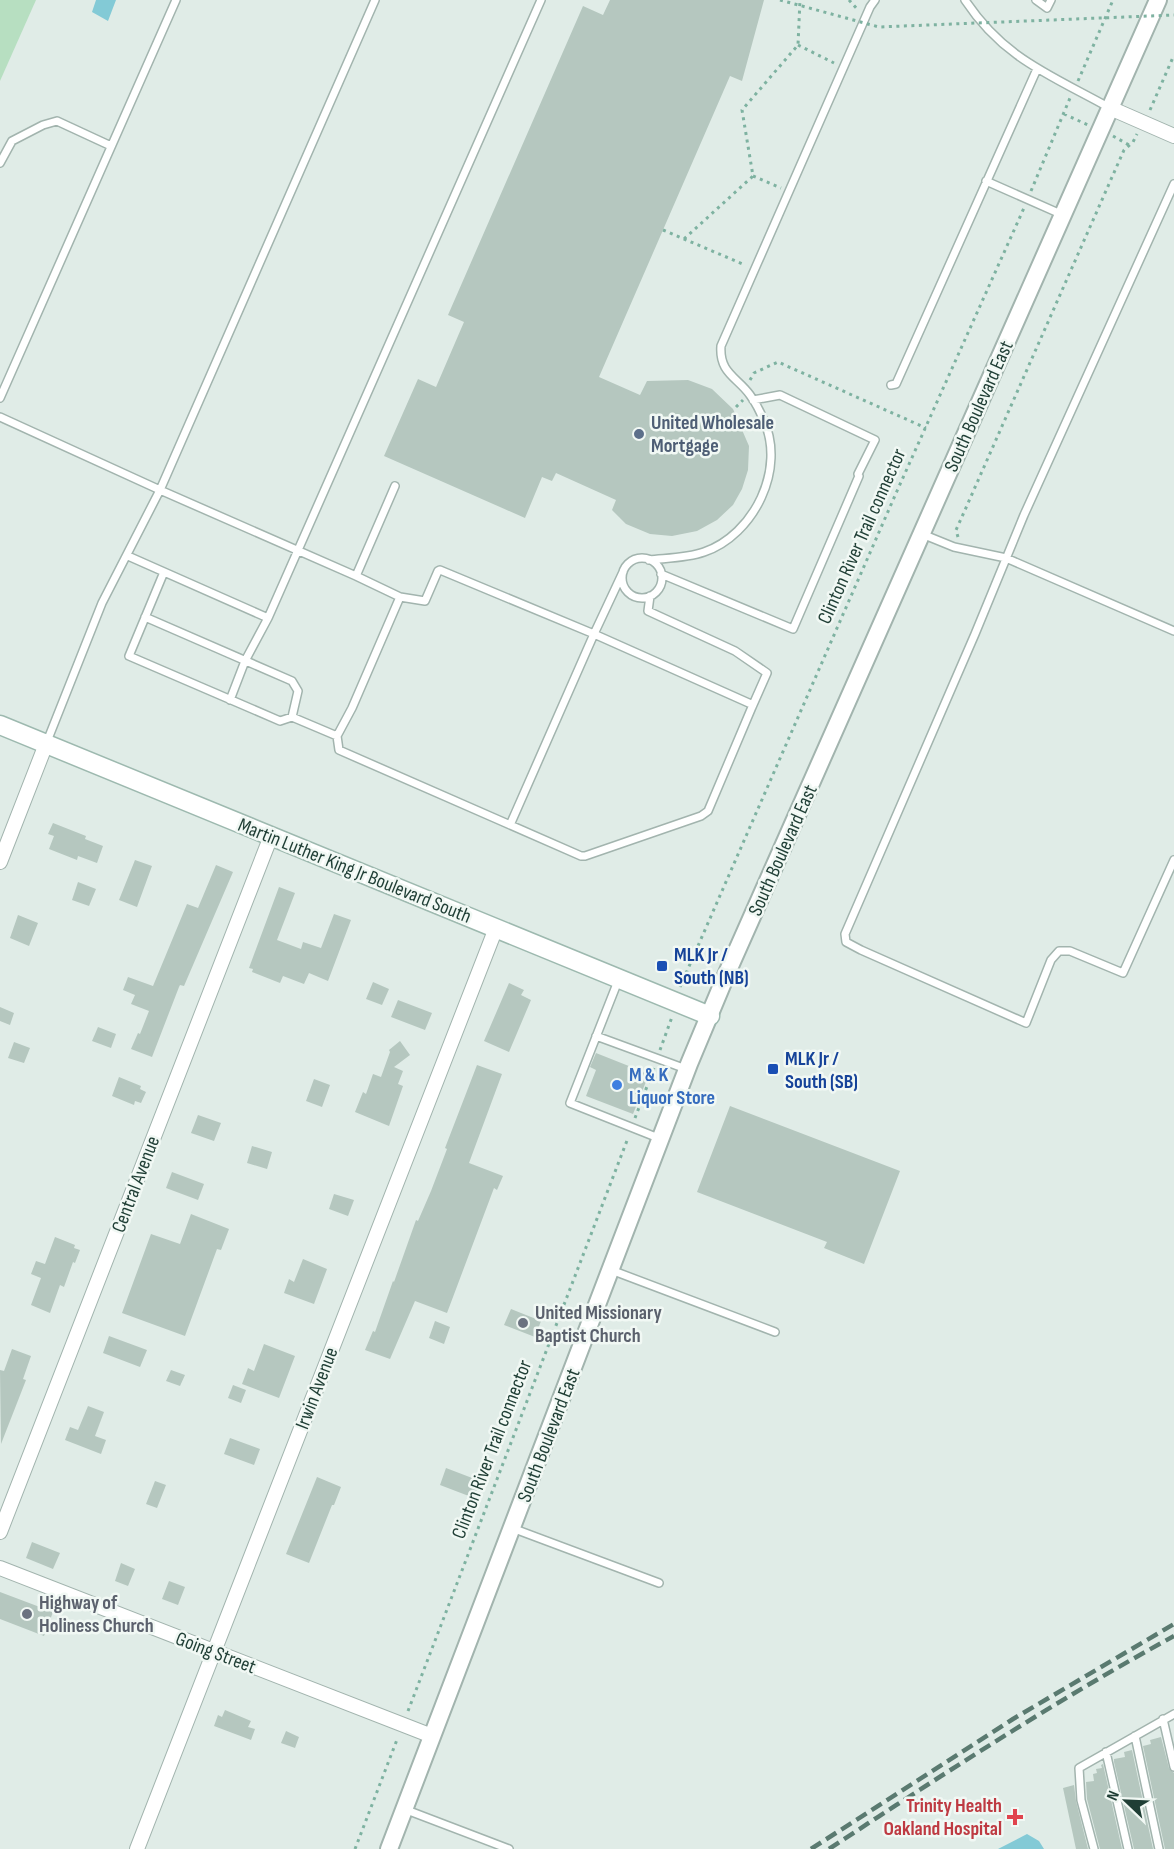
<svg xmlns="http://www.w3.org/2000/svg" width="1174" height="1849" font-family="'Sofia Sans Condensed',sans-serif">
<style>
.green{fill:#b7dfc1}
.water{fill:#83cad6}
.building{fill:#b5c7bf}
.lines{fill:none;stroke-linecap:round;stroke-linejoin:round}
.service-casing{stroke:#a2b4ae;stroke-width:10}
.minor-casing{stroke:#a2b4ae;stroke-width:16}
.tertiary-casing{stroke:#a2b4ae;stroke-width:20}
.secondary-casing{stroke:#9db9af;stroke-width:21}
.path{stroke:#7eb2a1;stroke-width:3;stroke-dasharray:3 4.5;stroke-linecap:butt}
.service{stroke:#fff;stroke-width:7}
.minor{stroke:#fff;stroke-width:14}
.tertiary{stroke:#fff;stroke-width:16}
.secondary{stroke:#fff;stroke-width:18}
.rail{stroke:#5a7a70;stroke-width:4.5;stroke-dasharray:12 6;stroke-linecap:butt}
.path-bridge{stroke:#7eb2a1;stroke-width:3;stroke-dasharray:3 4.5;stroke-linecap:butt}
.service-dot{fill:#5c6f8a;stroke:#f1f8f4;stroke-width:2}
.transit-dot{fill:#1a4fb4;stroke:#f1f8f4;stroke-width:2}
.shop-dot{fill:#3f7fe0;stroke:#f1f8f4;stroke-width:2}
.worship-dot{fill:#6b7280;stroke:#f1f8f4;stroke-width:2}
.health-dot{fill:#e0444e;stroke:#f1f8f4;stroke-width:2}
.labels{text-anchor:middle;stroke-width:5;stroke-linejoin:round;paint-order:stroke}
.street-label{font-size:20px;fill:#1f3e35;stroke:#f1f8f4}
.service-label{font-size:20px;font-weight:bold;fill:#4e5e75;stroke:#f1f8f4;text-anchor:start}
.transit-label{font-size:20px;font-weight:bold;fill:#164399;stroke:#f1f8f4;text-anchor:start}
.shop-label{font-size:20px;font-weight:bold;fill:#366cbe;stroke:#f1f8f4;text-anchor:start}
.worship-label{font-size:20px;font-weight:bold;fill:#5b616d;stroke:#f1f8f4;text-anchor:start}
.health-label{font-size:20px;font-weight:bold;fill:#be3a42;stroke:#f1f8f4;text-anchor:end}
</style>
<rect width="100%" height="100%" fill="#e0ece7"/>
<path class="green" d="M 0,0 L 36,0 L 0,81 Z"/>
<path class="water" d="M 96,0 L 116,0 L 108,21 L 92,12 Z
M 1027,1834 L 1039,1841 L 1044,1849 L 998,1849 Z"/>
<path class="building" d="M 610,0 L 764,0 L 742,81 L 730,76 L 599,377 L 640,395 L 647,381 L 688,380 L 712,389 L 733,409 L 749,446 L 748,470 L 742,489 L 733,505 L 717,520 L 697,531 L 672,536 L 650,534 L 626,524 L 612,510 L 616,500 L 556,473 L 552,481 L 542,477 L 525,518 L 384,456 L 418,379 L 436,387 L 464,322 L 448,315 L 583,6 L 603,15 Z
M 53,823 L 86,836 L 85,839 L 103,846 L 97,863 L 78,856 L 77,860 L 49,849 L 54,836 L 48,834 Z
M 135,860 L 152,866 L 137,907 L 119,900 Z
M 216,865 L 233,872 L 184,986 L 180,985 L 179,987 L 152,1057 L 131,1049 L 138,1033 L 140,1034 L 149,1011 L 131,1004 L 135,995 L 123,990 L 128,977 L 153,986 L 187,904 L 198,908 Z
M 78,882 L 96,889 L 89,906 L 72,900 Z
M 279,887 L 295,893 L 277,940 L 301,949 L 303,942 L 321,948 L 334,914 L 351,920 L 328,981 L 309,973 L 304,984 L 283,976 L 280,983 L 252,972 L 253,969 L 249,968 Z
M 18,915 L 38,923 L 29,946 L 10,938 Z
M 373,982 L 389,989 L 382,1005 L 366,999 Z
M 509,983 L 524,990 L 521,995 L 531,1000 L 509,1052 L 484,1041 Z
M 398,1000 L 432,1013 L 425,1030 L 391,1017 Z
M 0,1007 L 14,1013 L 10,1025 L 0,1021 Z
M 98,1027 L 116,1034 L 111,1048 L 92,1041 Z
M 400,1041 L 410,1055 L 394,1067 L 403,1071 L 398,1084 L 403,1086 L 389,1126 L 355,1112 L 363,1092 L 366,1094 L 373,1074 L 381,1077 L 390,1052 L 389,1050 Z
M 14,1042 L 30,1048 L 24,1063 L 8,1058 Z
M 596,1053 L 649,1074 L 633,1114 L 586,1096 L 596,1070 L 590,1067 Z
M 477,1065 L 502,1074 L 469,1163 L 503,1176 L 497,1190 L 494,1188 L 447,1313 L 415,1301 L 390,1359 L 365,1350 L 373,1331 L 375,1332 L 393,1281 L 394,1282 L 416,1220 L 418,1221 L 431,1191 L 447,1149 L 445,1148 Z
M 119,1077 L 141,1086 L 140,1089 L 146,1092 L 141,1103 L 135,1101 L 134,1105 L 112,1096 Z
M 314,1079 L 330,1085 L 322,1107 L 306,1101 Z
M 730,1106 L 900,1171 L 864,1264 L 824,1248 L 827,1242 L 697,1192 Z
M 198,1115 L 221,1123 L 214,1141 L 191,1133 Z
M 252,1146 L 272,1152 L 267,1169 L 247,1163 Z
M 172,1172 L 204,1184 L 198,1200 L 166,1188 Z
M 334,1194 L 354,1200 L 348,1216 L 329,1209 Z
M 191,1214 L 229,1229 L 221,1250 L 217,1249 L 185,1336 L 122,1313 L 151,1234 L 180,1244 Z
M 55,1237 L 75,1245 L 74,1248 L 80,1250 L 75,1263 L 73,1262 L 64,1287 L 60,1285 L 50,1313 L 31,1305 L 41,1278 L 31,1274 L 36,1261 L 45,1264 Z
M 303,1259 L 327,1269 L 314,1304 L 284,1293 L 289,1279 L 294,1282 Z
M 511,1309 L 541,1321 L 535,1337 L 504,1325 Z
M 435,1321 L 450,1327 L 444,1344 L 429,1338 Z
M 109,1336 L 147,1350 L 140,1367 L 103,1353 Z
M 264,1344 L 295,1356 L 279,1398 L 242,1384 L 248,1368 L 254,1371 Z
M 12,1349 L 31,1356 L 23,1379 L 26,1380 L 1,1444 L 0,1370 L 4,1371 Z
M 171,1370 L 185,1375 L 180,1386 L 166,1381 Z
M 233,1385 L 246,1390 L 241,1403 L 228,1398 Z
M 88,1406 L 104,1412 L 95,1436 L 106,1440 L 101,1454 L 65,1440 L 70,1427 L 78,1430 Z
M 230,1438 L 260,1449 L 254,1465 L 224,1454 Z
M 446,1468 L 480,1481 L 474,1498 L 440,1485 Z
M 317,1477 L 341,1487 L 334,1505 L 332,1505 L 309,1563 L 286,1554 Z
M 155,1481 L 166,1485 L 157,1508 L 146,1504 Z
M 32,1542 L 60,1553 L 53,1569 L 26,1558 Z
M 121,1563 L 135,1569 L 128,1586 L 115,1581 Z
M 169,1581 L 185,1587 L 178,1605 L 162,1599 Z
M 0,1592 L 53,1612 L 44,1636 L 0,1619 Z
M 225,1710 L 251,1721 L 248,1727 L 255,1729 L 251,1740 L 214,1726 L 218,1715 L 222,1717 Z
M 286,1731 L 299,1737 L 295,1748 L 281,1743 Z
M 1161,1737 L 1169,1768 L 1174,1773 L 1174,1849 L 1165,1849 L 1143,1746 L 1151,1744 L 1150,1740 Z
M 1132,1750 L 1153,1849 L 1134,1849 L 1114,1762 L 1114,1759 L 1125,1757 L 1124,1752 Z
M 1103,1764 L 1122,1849 L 1100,1849 L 1087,1799 L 1086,1782 L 1094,1781 L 1093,1774 L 1097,1773 L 1096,1769 L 1102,1768 L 1101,1765 Z
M 1074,1785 L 1076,1801 L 1088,1849 L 1076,1849 L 1063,1788 Z"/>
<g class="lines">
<defs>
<path id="service" d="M 965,0 C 1004,59 1051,75 1110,108
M 1036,0 L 1047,8 L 1051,0
M 0,163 L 12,141 L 43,125 L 57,121 L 111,146
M 986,181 L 1063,215
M 1174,184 L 1024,515 L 975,634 L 845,934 L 846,942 L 861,950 L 1026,1023 L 1051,960 L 1059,951 L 1070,951 L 1123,973 L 1174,860
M 891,385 L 896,384 L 1037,69
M 0,398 L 176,0
M 0,417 L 160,490 L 375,0
M 922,534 L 954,547 L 1006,558 L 1174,631
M 128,556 L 268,618 L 541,0
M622 578a20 20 0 1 1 40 0a20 20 0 1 1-40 0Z
M 649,560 C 667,558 687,558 704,552 C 754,535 787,468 763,419 C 760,411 755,402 750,395 C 737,377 719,373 721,346 L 870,7 L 875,0
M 164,572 L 129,656 L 280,721 L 292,717 L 337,736
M 661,574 L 793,629 L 859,476 L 858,474 L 875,440 L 780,395 L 753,400
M 356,576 L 395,486
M 650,596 L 648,611 L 735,651 L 767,673 L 752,707
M 145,617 L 292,681 L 298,691 L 292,717
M 230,700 L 245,661 L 268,618
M 46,744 L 102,603 L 160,490 L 356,576 L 400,597
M 510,825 L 594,634 L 440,570 L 438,571 L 425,601 L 400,597 L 352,708 L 337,736 L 339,750 L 581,856 L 585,856 L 701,816 L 708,811 L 752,707 L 751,704 L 594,634 L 623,572
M 618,981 L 570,1103 L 661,1139
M 596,1036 L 686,1069
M 611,1270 L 775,1332
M 512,1528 L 659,1583
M 1163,1719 L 1174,1767
M 1135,1736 L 1159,1849
M 1106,1752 L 1128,1849
M 404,1809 L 509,1849
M 1094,1849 L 1081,1800 L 1079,1768 L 1174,1714"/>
<path id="minor" d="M 1110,108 L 1174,136
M 0,862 L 46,744
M 0,1532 L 271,836
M 0,1568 L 432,1736
M 137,1849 L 496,928"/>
<path id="tertiary" d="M 389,1849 L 689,1064 L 727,973 L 1158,0"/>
<path id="secondary" d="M 0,725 L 710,1016"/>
</defs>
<use href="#service" class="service-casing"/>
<use href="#minor" class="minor-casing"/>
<use href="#tertiary" class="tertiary-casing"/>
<use href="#secondary" class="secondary-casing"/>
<path class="path" d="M 849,0 L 858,10
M 798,45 L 834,63
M 1078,81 L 1113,0
M 1150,110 L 1174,55
M 1064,114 L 1088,125
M 1113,136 L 1129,145
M 753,176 L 781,188
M 1031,191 L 1070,98
M 663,230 L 745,265
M 684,239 L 753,176 L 742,110 L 798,45 L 800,0
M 750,380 L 754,373 L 778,362 L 926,428
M 736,407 L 743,400
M 958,537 L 956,530 L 961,519 L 1124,150 L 1133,142 L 1137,134
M 680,987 L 897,491 L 1024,208
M 660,1050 L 672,1017
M 635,1118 L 654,1068
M 408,1711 L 628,1138
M 355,1849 L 398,1737"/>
<use href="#service" class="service"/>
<use href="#minor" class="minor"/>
<use href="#tertiary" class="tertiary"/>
<use href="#secondary" class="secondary"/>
<path class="rail" d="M 811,1849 L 1013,1719 L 1174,1624
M 829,1849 C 942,1775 1055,1701 1174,1636"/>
<path class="path-bridge" d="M 780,0 L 879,27 L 1174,15"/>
</g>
<circle class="service-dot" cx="639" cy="434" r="6"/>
<g class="transit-dot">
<rect x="656" y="960" width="12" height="12" rx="3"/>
<rect x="767" y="1063" width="12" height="12" rx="3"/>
</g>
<circle class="shop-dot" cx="617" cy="1085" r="6"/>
<g class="worship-dot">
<circle cx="523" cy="1323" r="6"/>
<circle cx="27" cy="1614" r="6"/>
</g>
<path class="health-dot" d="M1012 1808h6v6h6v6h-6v6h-6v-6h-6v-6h6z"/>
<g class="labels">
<g class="street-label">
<text transform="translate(978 406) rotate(-66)" y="7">South Boulevard East</text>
<text transform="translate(861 536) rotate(-66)" y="7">Clinton River Trail connector</text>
<text transform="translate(782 850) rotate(-66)" y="7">South Boulevard East</text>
<text transform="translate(355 870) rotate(22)" y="7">Martin Luther King Jr Boulevard South</text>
<text transform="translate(135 1184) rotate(-69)" y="7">Central Avenue</text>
<text transform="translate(316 1388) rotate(-69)" y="7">Irwin Avenue</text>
<text transform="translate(548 1435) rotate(-69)" y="7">South Boulevard East</text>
<text transform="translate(491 1449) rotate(-69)" y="7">Clinton River Trail connector</text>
<text transform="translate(216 1652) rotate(21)" y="7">Going Street</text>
</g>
<g class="service-label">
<text x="651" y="429">United Wholesale<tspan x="651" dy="23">Mortgage</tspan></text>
</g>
<g class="transit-label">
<text x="674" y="961">MLK Jr /<tspan x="674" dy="23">South (NB)</tspan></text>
<text x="785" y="1065">MLK Jr /<tspan x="785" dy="23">South (SB)</tspan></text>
</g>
<g class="shop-label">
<text x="629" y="1081">M &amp; K<tspan x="629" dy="23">Liquor Store</tspan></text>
</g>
<g class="worship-label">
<text x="535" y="1319">United Missionary<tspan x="535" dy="23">Baptist Church</tspan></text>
<text x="39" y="1609">Highway of<tspan x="39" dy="23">Holiness Church</tspan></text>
</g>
<g class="health-label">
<text x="1002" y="1812">Trinity Health<tspan x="1002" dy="23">Oakland Hospital</tspan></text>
</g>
</g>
<g transform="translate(1126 1801) rotate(293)" stroke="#f1f8f4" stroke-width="4.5" paint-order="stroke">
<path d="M0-4.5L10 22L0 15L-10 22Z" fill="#1f3e35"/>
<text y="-9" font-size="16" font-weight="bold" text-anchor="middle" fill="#1f3e35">N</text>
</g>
</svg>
